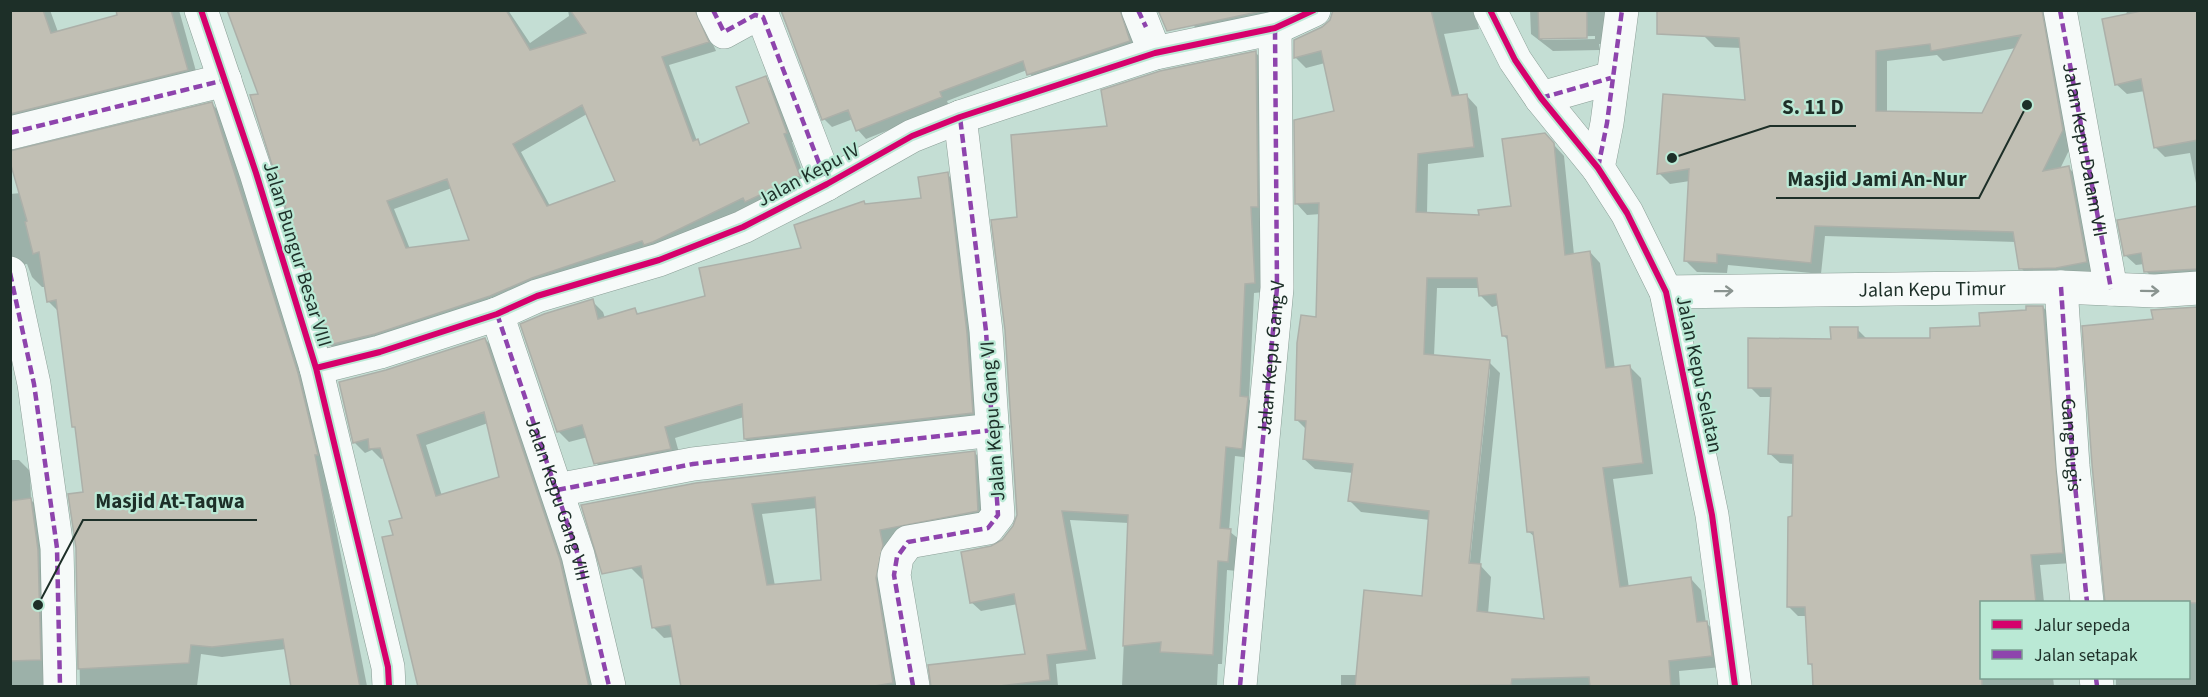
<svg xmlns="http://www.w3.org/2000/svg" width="2208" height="697" font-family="'Source Sans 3',sans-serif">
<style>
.shadow{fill:#0003;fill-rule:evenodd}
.building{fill:#c1bfb4;stroke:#acb0a9;stroke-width:1.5;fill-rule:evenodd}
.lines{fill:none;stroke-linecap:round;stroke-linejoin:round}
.street-casing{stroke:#8a9e96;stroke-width:34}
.secondary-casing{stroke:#8a9e96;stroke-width:34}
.street{stroke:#f6faf9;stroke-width:33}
.secondary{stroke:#f6faf9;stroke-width:33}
.quiet{stroke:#8e44ad;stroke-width:4.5;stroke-dasharray:9 4.5;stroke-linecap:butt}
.cycleway-casing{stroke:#bae9d5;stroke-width:10}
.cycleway{stroke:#d6006c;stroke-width:6}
.oneway{stroke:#8a9490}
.labels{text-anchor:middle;stroke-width:4.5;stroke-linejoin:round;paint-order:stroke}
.street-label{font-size:20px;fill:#1d2f28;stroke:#bae9d5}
.leader{fill:none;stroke:#1d2f28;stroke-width:2}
.callout-dot{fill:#1d2f28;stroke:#bae9d5;stroke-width:2}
.callout-label{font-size:21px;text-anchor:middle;font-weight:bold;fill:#1d2f28;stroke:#bae9d5;stroke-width:4.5;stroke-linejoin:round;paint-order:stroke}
</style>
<rect width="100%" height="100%" fill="#c4ded4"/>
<path class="shadow" d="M 10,10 L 50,10 L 58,32 L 119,16 L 118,10 L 179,10 L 199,82 L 11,130 Z
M 239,10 L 508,10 L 530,43 L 569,16 L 568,10 L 704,10 L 702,19 L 716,51 L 669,65 L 697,141 L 702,146 L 751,124 L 765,78 L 773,86 L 795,141 L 792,142 L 807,185 L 662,250 L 338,353 L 330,345 ZM 587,114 L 617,182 L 550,206 L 521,152 ZM 452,188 L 471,241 L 410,249 L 394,209 Z
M 780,10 L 1130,10 L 1138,50 L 1037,83 L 1027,70 L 947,101 L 949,106 L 866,139 L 858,130 L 853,119 L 832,127 L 824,119 Z
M 1186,10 L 1305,10 L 1204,36 L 1193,25 Z
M 1334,10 L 1475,10 L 1479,29 L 1444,34 L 1460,97 L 1467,96 L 1477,107 L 1484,157 L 1428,164 L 1427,214 L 1481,217 L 1512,208 L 1545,135 L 1564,156 L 1574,255 L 1590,252 L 1600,263 L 1615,369 L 1630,367 L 1641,378 L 1653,474 L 1613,479 L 1629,588 L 1691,579 L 1701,590 L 1706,623 L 1718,634 L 1722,667 L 1679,671 L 1680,686 L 1341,686 L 1341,675 L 1358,675 L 1424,597 L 1430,520 L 1361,512 L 1350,501 L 1353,473 L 1315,469 L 1304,459 L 1307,430 L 1297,420 L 1317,319 L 1321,214 L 1307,215 L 1297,204 L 1336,112 L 1325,63 L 1306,68 L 1295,57 L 1295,41 L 1330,22 ZM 1437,288 L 1480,288 L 1481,296 L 1492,307 L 1499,305 L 1503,335 L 1509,341 L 1529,532 L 1536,538 L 1545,620 L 1488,614 L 1491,577 L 1480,565 L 1500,373 L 1489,362 L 1434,356 ZM 1487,369 L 1490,369 L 1469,571 L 1466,570 Z
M 1530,10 L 1622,10 L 1608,44 L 1599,44 L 1600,50 L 1553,51 L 1531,34 ZM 1595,36 L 1595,39 L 1543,40 L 1540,37 Z
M 1706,10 L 2049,10 L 2073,142 L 2060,169 L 2069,168 L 2080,179 L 2097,273 L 2032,279 L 2021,268 L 2016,242 L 1825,236 L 1821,274 L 1728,265 L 1727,273 L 1697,272 L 1686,261 L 1690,181 L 1670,184 L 1659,173 L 1747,101 L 1742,48 L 1715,47 L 1704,36 ZM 2016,48 L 1983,115 L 1887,113 L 1887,61 L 1937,55 L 1943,61 Z
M 2127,10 L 2198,10 L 2198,193 L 2190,153 L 2165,157 L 2155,147 L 2145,91 L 2127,94 L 2116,84 Z
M 1256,53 L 1265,62 L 1267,216 L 1260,216 L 1264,292 L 1254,293 L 1249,400 L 1257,408 L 1251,458 L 1235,456 L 1229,531 L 1240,540 L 1237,571 L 1227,570 L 1222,664 L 1218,664 L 1217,686 L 1122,686 L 1129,523 L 1070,520 L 1096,659 L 1056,664 L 1058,686 L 952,686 L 1027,655 L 1018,604 L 981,611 L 971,602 L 992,548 L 1003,541 L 1014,527 L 1018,514 L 1018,219 L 1109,127 Z
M 212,104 L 222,114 L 307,384 L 367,686 L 293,686 L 286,649 L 222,657 L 201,654 L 197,686 L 80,686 L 77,547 L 85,493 L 58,311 L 48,301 L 46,287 L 42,287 L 32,277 L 27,264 L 10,267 L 10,194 L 21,193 Z
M 947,174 L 958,185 L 983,424 L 756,450 L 745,439 L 744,417 L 675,438 L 681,460 L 607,474 L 596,463 L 588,437 L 569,442 L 558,431 L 592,301 L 603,312 L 605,318 L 634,310 L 640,315 L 706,297 L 803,249 L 866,205 L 922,199 Z
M 2198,207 L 2198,279 L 2156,281 L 2146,271 L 2144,264 L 2136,265 L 2125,255 Z
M 2043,307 L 2053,318 L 2073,563 L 2040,565 L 2044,602 L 1982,602 L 1982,678 L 2053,678 L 2054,686 L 1815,686 L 1813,667 L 1809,663 L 1807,616 L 1798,616 L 1788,606 L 1794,464 L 1780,463 L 1769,453 L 1772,397 L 1760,397 L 1750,387 L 1857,329 L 1867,339 L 1932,339 Z
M 2198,308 L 2198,686 L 2116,686 L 2116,678 L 2188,678 L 2188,602 L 2154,321 Z
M 485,339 L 495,349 L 569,571 L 595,686 L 419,686 L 394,536 L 403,519 L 385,458 L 381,459 L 372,450 L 365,453 L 355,443 L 340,383 L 386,371 ZM 488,423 L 501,478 L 442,496 L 426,445 Z
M 974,452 L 986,464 L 988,522 L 891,541 L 902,686 L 683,686 L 673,637 L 664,638 L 653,627 L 644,578 L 642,579 L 631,568 L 621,515 ZM 817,508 L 823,581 L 775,586 L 762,514 Z
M 10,460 L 19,460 L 30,471 L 31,500 L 42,511 L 53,686 L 10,686 Z"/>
<path class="building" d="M 11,10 L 43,10 L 51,33 L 117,15 L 116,10 L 171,10 L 188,70 L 10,114 Z
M 227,10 L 506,10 L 530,50 L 586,33 L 570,10 L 695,10 L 709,42 L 662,57 L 693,141 L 698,139 L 700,145 L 749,123 L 736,87 L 766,76 L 787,133 L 784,134 L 800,176 L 745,202 L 743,198 L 653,242 L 644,245 L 642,241 L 532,278 L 490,296 L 375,334 L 329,345 L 250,95 L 258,94 ZM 582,105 L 615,181 L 547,206 L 513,144 ZM 447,179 L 469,240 L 406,248 L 387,201 Z
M 781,10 L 1120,10 L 1130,41 L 1027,75 L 1023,61 L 940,92 L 942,97 L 856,131 L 848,110 L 822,120 Z
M 1158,10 L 1267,10 L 1167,31 Z
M 1333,10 L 1431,10 L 1452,96 L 1467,94 L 1474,147 L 1418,154 L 1416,212 L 1479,215 L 1478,210 L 1511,206 L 1502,139 L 1545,133 L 1554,143 L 1565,255 L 1590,251 L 1606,368 L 1630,365 L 1643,463 L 1603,468 L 1620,587 L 1691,577 L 1697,622 L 1707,621 L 1712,656 L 1669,661 L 1671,687 L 1590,687 L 1589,677 L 1512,679 L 1511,685 L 1355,687 L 1364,590 L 1422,596 L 1429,511 L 1348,501 L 1353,464 L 1303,459 L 1306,421 L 1295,420 L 1297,343 L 1301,315 L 1316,317 L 1319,203 L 1295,204 L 1294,120 L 1334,111 L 1321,51 L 1294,58 L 1294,40 L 1322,27 L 1330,20 ZM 1427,278 L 1477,278 L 1479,296 L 1496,294 L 1502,336 L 1507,336 L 1527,532 L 1533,532 L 1544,619 L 1477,611 L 1481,564 L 1469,563 L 1490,360 L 1424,354 Z
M 1538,10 L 1587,10 L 1587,38 L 1539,39 Z
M 1657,10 L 2042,10 L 2063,130 L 2043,171 L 2069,166 L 2087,262 L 2056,268 L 2019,269 L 2013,232 L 1815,226 L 1811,263 L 1717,254 L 1717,263 L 1684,261 L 1689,169 L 1657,174 L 1663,94 L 1745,100 L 1739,38 L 1657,34 ZM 2021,35 L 1982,113 L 1876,111 L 1876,51 L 1930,44 L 1931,51 Z
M 2146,10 L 2198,10 L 2198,140 L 2154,148 L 2141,79 L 2115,85 L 2102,19 Z
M 1256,51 L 1258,207 L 1251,207 L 1255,283 L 1245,284 L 1240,396 L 1248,397 L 1242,449 L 1226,447 L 1220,528 L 1231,529 L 1228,562 L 1218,561 L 1213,655 L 1160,652 L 1161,642 L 1123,646 L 1128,515 L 1062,511 L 1087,650 L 1047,655 L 1050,680 L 991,687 L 931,687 L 928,665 L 1025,654 L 1014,594 L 970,603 L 961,552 L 991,546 L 1002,540 L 1013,526 L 1017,515 L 1005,330 L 991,220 L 1017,217 L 1011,135 L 1107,126 L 1101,90 L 1160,71 Z
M 212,102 L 298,373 L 318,455 L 315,455 L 360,687 L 291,687 L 283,639 L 212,647 L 191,645 L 189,663 L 78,669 L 76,548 L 68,494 L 83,492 L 75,427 L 72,427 L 56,300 L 47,302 L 39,252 L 33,254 L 25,222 L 27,221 L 10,162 L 10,151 Z
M 948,172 L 967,333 L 973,413 L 744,439 L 742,404 L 665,427 L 671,449 L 594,464 L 582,425 L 557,432 L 520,324 L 544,314 L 593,299 L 598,319 L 635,308 L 637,314 L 705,296 L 699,268 L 801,248 L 794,225 L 864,201 L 865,204 L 921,198 L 918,177 Z
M 2198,206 L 2198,269 L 2144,272 L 2141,253 L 2124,256 L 2117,220 Z
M 2026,306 L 2043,306 L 2063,553 L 2031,555 L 2036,603 L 1982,603 L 1982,687 L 1813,687 L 1812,664 L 1808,664 L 1805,607 L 1787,607 L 1788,517 L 1792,516 L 1793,455 L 1768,454 L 1771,388 L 1748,388 L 1748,338 L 1831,339 L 1830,327 L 1858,327 L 1858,338 L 1930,338 L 1930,328 L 1980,326 L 1979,313 L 2026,310 Z
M 2198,307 L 2198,603 L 2105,603 L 2092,464 L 2082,326 L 2153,319 L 2151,310 Z
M 485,338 L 560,560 L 589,687 L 418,687 L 382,537 L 393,535 L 389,521 L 402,518 L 380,448 L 369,449 L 368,439 L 353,443 L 339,382 L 386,370 ZM 484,412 L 499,477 L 436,496 L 417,435 Z
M 975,451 L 978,511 L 880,530 L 883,545 L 876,578 L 893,683 L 868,687 L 681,687 L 670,625 L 652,628 L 641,566 L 602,574 L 581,505 L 696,483 ZM 815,497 L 821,580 L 767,585 L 752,504 Z
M 31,498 L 38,550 L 41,660 L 10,661 L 10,501 Z"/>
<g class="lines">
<defs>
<g id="street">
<path d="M 201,10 L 256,173 L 316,368 L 388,667 L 389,686"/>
<path d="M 713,10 L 724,32 L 755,15 L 763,17 L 827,184"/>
<path d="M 1138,10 L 1155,53"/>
<path d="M 2060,10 L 2111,289"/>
<path d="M 1541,98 L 1611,78"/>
<path d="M 10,133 L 225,80"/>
<path d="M 1598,168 L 1607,123 L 1622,10"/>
<path d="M 10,273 L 34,384 L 57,548 L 60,686"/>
<path id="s1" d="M 2061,287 L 2073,466 L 2087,602"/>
<path d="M 497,314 L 578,555 L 609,686"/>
<path d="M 316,368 L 380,352 L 497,314 L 537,296 L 659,260 L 743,227 L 827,184 L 912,136 L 960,117 L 1155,53 L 1275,28 L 1314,10"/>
<path d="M 557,490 L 693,464 L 993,430"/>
<path d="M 2096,678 L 2097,686"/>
<path d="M 913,686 L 894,575 L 897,557 L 908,542 L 988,528 L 998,515 L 986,331 L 960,117"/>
<path id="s2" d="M 1240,686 L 1277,288 L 1275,28"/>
</g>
<g id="secondary">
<path d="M 1490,10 L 1515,60 L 1541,98 L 1598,168 L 1627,213 L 1666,292 L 1712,515 L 1735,686"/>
<path id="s3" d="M 1666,292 L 2061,287 L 2155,291 L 2198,288"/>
</g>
</defs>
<use href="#street" class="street-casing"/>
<use href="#secondary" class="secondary-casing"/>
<use href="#street" class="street"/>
<use href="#secondary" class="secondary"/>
<g class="quiet">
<path d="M 713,10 L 724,32 L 755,15 L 763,17 L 827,184"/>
<path d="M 1138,10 L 1146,27"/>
<path id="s4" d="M 2060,10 L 2111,289"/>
<path d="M 1541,98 L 1611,78"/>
<path d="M 10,133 L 225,80"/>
<path d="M 1598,168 L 1607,123 L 1622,10"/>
<path d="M 10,273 L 34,384 L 57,548 L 60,686"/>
<path d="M 2061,287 L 2073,466 L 2087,602"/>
<path id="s5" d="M 497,314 L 578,555 L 609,686"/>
<path d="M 557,490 L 693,464 L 993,430"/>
<path d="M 2096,678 L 2097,686"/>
<path d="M 913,686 L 894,575 L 897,557 L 908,542 L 988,528 L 998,515 L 986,331 L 960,117"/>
<path d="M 1240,686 L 1277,288 L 1275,28"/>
</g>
<defs>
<path id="cycleway" d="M 201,10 L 256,173 L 316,368 L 388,667 L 389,686
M 1490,10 L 1515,60 L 1541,98 L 1598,168 L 1627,213 L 1666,292 L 1712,515 L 1735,686
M 316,368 L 380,352 L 497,314 L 537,296 L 659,260 L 743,227 L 827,184 L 912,136 L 960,117 L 1155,53 L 1275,28 L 1314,10"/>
</defs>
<use href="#cycleway" class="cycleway-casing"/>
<use href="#cycleway" class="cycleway"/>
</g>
<defs><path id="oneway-shaft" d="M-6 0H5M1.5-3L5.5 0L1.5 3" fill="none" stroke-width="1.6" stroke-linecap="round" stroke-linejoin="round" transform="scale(1.5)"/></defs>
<g class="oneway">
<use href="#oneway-shaft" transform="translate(1724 291) rotate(-1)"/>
<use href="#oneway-shaft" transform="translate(2150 291) rotate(1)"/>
</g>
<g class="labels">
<g class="street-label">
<text dy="7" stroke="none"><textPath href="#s4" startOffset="142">Jalan Kepu Dalam VII</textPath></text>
<text transform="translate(808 174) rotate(-28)" y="7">Jalan Kepu IV</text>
<text transform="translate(298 254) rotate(73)" y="7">Jalan Bungur Besar VIII</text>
<text dy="7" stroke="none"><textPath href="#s3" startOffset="266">Jalan Kepu Timur</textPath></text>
<text dy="7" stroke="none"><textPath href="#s2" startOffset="330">Jalan Kepu Gang V</textPath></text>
<text transform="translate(1700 374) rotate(78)" y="7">Jalan Kepu Selatan</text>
<text transform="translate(992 421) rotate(-94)" y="7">Jalan Kepu Gang VI</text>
<text dy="7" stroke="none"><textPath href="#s1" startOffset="158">Gang Bugis</textPath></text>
<text dy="7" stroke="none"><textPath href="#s5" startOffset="195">Jalan Kepu Gang VIII</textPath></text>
</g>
</g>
<path class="leader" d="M1672 158L1770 126H1856M2027 105L1979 198H1776M38 605L83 520H257"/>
<g class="callout-dot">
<circle cx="1672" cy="158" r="6"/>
<circle cx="2027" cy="105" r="6"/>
<circle cx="38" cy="605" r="6"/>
</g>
<g class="callout-label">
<text x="1813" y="114">S. 11 D</text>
<text x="1877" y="186">Masjid Jami An-Nur</text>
<text x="170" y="508">Masjid At-Taqwa</text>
</g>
<rect width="2208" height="697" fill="none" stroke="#1d2f28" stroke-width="24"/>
<rect x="1980" y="601" width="210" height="78" fill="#bae9d5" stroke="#7b9f90" stroke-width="1.5"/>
<rect x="1992" y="620" width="30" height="9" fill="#d6006c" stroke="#7b9f90" stroke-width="1.5"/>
<text x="2034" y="631" font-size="18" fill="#1d2f28">Jalur sepeda</text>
<rect x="1992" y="650" width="30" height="9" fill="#8e44ad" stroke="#7b9f90" stroke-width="1.5"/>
<text x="2034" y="661" font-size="18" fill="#1d2f28">Jalan setapak</text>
</svg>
